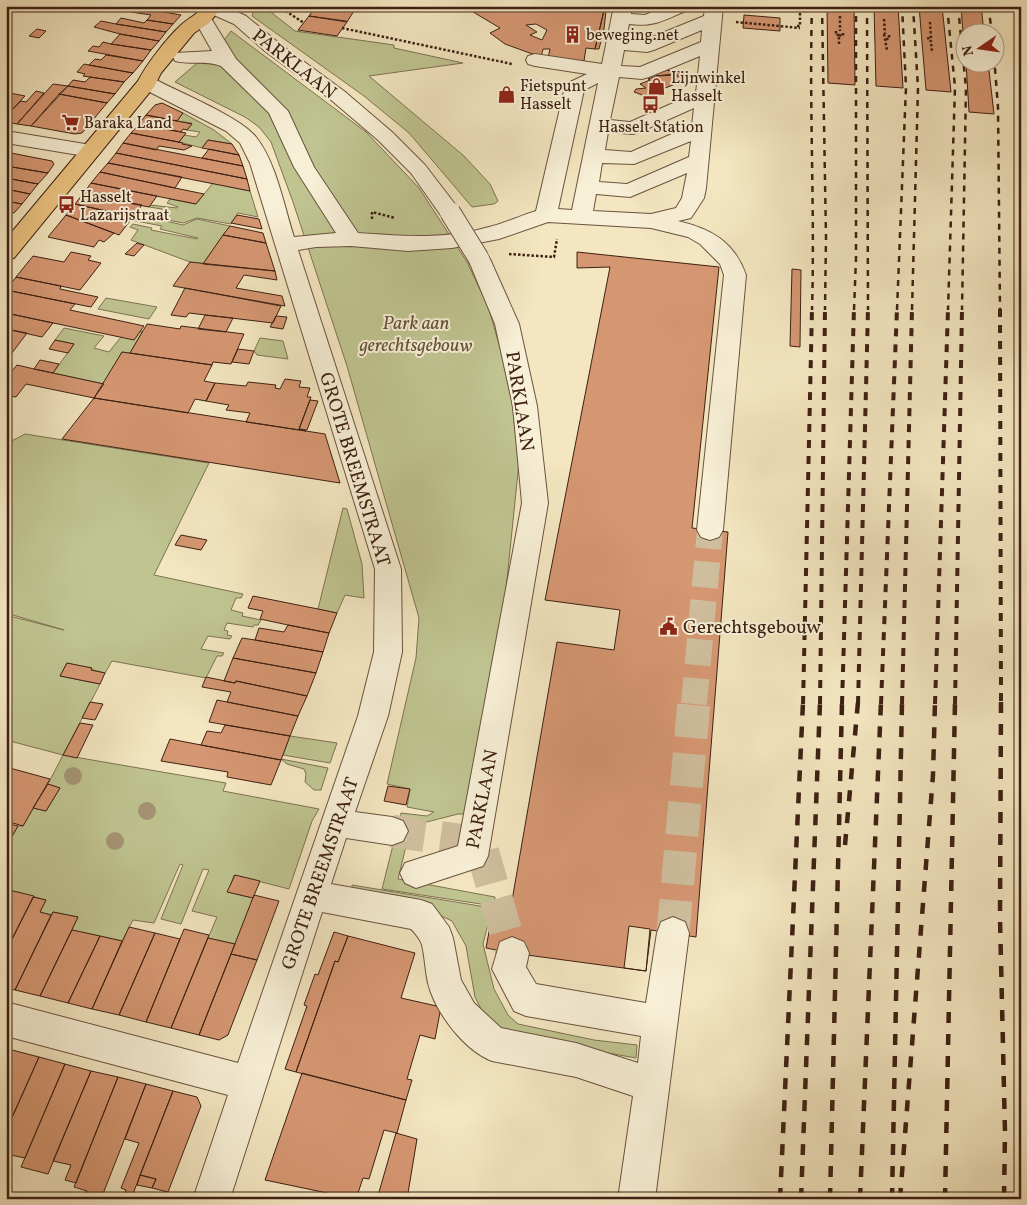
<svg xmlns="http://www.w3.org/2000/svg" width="1027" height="1205" font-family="Vollkorn,serif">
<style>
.green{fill:#bfc490;stroke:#7e7252}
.building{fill:#d59772;stroke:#3e2013;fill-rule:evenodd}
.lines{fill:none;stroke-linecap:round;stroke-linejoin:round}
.minor-tunnel-far1{stroke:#cfbe9d;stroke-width:26;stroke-dasharray:26 13;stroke-linecap:butt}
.minor-tunnel{stroke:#cfbe9d;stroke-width:33;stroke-dasharray:33 16;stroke-linecap:butt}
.minor-casing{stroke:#6b523e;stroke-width:2}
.major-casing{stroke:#3e2013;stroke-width:2}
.path{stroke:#3e2013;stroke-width:2.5;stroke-dasharray:2.5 2;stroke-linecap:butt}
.minor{fill:#f7efd6;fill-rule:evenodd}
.major{fill:#eac380;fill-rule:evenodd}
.rail-far2{stroke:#3e2013;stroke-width:2.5;stroke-dasharray:6 6;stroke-linecap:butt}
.rail-far1{stroke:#3e2013;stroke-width:4;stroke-dasharray:8 8;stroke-linecap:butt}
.rail{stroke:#3e2013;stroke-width:4.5;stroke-dasharray:11 11;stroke-linecap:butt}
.minor-bridge-casing{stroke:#6b523e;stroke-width:22;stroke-linecap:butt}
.minor-bridge{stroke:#f7efd6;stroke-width:20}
.tree{fill:#a59475}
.labels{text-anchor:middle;stroke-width:4;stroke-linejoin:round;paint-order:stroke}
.far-poi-label{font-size:16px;fill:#3e2013;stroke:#f7efd6;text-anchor:start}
.street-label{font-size:19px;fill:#3e2013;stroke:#f7efd6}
.park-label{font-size:19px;font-style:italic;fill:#655138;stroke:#f7efd6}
.poi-label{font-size:19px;fill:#3e2013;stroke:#f7efd6;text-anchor:start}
</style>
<rect width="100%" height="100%" fill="#f3e6c0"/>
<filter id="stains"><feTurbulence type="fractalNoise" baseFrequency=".004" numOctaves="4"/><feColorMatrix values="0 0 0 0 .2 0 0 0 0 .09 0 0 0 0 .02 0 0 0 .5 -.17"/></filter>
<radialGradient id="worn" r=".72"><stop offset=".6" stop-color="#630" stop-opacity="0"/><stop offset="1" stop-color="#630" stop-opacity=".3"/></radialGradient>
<path class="green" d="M 255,6 L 263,6 L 295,31 L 394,45 L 394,48 L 463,63 L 369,76 L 464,156 L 490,184 L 498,201 L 494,204 L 472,207 L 409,133 L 364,96 L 252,16 Z
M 231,31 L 366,132 L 419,188 L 467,262 L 488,306 L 509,379 L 519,462 L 501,639 L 466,814 L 458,814 L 411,826 L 398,879 L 495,897 L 494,906 L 382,889 L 401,813 L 427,816 L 434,812 L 407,807 L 410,789 L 387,784 L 416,658 L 419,618 L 347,366 L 293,202 L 271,142 L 259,127 L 245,117 L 175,82 L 225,39 Z
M 183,113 L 214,130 L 232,144 L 208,140 L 202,148 L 179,142 L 184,135 L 196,137 L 200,132 L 187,130 L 192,123 L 177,121 Z
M 213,183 L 250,191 L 258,217 L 238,213 L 231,224 L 197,218 L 183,223 L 168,220 L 166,216 L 158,215 L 162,209 L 149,207 L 150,205 L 177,208 L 178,207 L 167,203 L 170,199 L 196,204 Z
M 157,216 L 164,217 L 166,221 L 183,225 L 197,219 L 230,226 L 203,264 L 190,262 L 131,240 L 138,230 L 130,227 L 133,224 L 152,228 L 151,230 L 197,239 L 198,238 L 160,229 L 162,226 L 131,220 L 133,217 L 153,221 Z
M 106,298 L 157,307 L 149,319 L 98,309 Z
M 64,328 L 104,336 L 94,348 L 109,352 L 121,337 L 143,331 L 130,353 L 122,352 L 104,384 L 53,373 L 74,344 L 55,340 Z
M 260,338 L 283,341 L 288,359 L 257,355 L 254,351 Z
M 25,434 L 209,463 L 154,575 L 243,594 L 241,598 L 236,598 L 231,610 L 243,613 L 242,616 L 261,620 L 258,625 L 254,625 L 253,627 L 227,623 L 224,630 L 228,631 L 227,635 L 232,636 L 230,639 L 208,636 L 201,649 L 224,653 L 222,656 L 217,656 L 206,678 L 112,661 L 105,673 L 67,663 L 60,676 L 100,684 L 63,755 L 226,783 L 223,791 L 319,809 L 312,821 L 289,889 L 234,875 L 228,892 L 253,898 L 235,944 L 208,938 L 217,917 L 192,911 L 209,870 L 203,869 L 181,924 L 161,919 L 183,865 L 180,864 L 154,923 L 133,920 L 122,941 L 72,930 L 78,917 L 53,912 L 51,915 L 40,912 L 46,900 L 6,889 L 6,842 L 8,843 L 18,826 L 23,826 L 33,808 L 46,811 L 60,788 L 48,784 L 63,755 L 6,740 L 6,615 L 64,630 L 6,613 L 6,444 Z
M 343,508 L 347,509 L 362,564 L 364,598 L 345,595 L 337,613 L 318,609 Z
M 290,736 L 337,743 L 330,763 L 283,755 Z
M 281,759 L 328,768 L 321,790 L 314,790 L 305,782 L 306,774 L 304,769 L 287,764 Z
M 352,885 L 492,908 L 483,944 L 494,989 L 508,1015 L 518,1024 L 594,1040 L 637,1045 L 636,1058 L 512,1036 L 486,1019 L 475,997 L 466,946 L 452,921 L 422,907 L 352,892 Z"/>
<path class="building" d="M 136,6 L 154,9 L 153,10 L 181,15 L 173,24 L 147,20 L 151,15 L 131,12 Z
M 316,6 L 357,6 L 347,22 L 309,16 Z
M 463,6 L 605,6 L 595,49 L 586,48 L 584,61 L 548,58 L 550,49 L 543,49 L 541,57 L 538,56 L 505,44 L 490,33 L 500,28 ZM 536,24 L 547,30 L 542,40 L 530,35 L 537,32 L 526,25 Z
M 605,6 L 609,8 L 606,11 L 604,29 L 599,49 L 595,49 Z
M 748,6 L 788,6 L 788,10 L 748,7 Z
M 788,6 L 807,6 L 807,12 L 788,10 Z
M 827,6 L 854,6 L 855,85 L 828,83 Z
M 874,6 L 898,6 L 903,88 L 876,86 Z
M 919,6 L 942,6 L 951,92 L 926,90 Z
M 961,6 L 981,6 L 984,32 L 964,32 L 964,47 Z
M 744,15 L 780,18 L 780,31 L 743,28 Z
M 309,16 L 346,21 L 347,22 L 337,36 L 298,30 Z
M 121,18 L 144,23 L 147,20 L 173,24 L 166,32 L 116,24 Z
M 101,21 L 116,24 L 166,32 L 159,41 L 120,34 L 94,27 Z
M 37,29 L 46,31 L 39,38 L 29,36 Z
M 120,34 L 159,41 L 151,50 L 111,44 Z
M 103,42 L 111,44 L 151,50 L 143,61 L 88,51 L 93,46 L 99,47 Z
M 106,55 L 143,61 L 133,73 L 89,65 L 95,59 L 101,60 Z
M 966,62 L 988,62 L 994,114 L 969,112 Z
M 84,64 L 89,65 L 133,73 L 124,82 L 83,76 L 85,74 L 77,72 Z
M 663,70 L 683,72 L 691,76 L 686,79 L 675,75 L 657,76 L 653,73 Z
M 672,74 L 688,79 L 645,96 L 634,92 L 636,89 L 646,88 L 640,84 L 650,80 L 648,79 L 656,76 Z
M 90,77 L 124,82 L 115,94 L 68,86 L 73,80 L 85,82 Z
M 53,84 L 68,86 L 31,126 L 17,124 Z
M 68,86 L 115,94 L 107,103 L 59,94 Z
M 36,91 L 44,93 L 17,124 L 6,122 L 6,116 L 21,101 L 26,102 Z
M 10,93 L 25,96 L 6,116 L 6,98 Z
M 59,94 L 107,103 L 82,133 L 75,134 L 31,126 Z
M 162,103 L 183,113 L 177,121 L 146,115 L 155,105 Z
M 146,115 L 177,121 L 192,124 L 187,130 L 183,129 L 181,132 L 139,124 Z
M 139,124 L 181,132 L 186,133 L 179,142 L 131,133 Z
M 131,133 L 183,143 L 182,144 L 192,146 L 184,150 L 159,146 L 156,150 L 123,143 Z
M 208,140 L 232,144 L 239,155 L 202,148 Z
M 123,143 L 243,166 L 247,179 L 116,153 Z
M 209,149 L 239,155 L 243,166 L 202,158 Z
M 6,152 L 52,161 L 54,164 L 48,173 L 6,166 Z
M 116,153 L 247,179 L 250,191 L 108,163 Z
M 108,163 L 182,177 L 175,188 L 100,172 Z
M 6,166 L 48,173 L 38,184 L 6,178 Z
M 100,172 L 175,188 L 204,194 L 196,204 L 91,183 Z
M 6,178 L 38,184 L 30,194 L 6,189 Z
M 91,183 L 157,196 L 149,207 L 83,194 Z
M 6,189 L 30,194 L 22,204 L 6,201 Z
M 83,194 L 142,205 L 133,217 L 75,204 Z
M 6,201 L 22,204 L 14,213 L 6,212 Z
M 75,204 L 133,217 L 119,235 L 66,215 Z
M 66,215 L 114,233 L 104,242 L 99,240 L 94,247 L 48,237 Z
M 237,215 L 259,219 L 262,229 L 231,223 Z
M 230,226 L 263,233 L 266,243 L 223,235 Z
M 223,235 L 266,243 L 275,271 L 203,264 Z
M 137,243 L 144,245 L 134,256 L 125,254 Z
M 71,252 L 91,256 L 88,260 L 101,263 L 80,290 L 16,277 L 33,256 L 64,262 Z
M 577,252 L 719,267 L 692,528 L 728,532 L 696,937 L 651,930 L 646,971 L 512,953 L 486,948 L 493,910 L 510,912 L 557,642 L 614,650 L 620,610 L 545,600 L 610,267 L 577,268 Z
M 190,262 L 275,271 L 277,280 L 244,275 L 236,288 L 282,296 L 285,306 L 173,286 Z
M 792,269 L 801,270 L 800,347 L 790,346 Z
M 16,277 L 61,286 L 60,289 L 98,297 L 91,307 L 6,290 Z
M 185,288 L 281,306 L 273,323 L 189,313 L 186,317 L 171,315 Z
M 6,290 L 75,304 L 70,310 L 144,326 L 134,340 L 6,313 Z
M 6,313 L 53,323 L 42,337 L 6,329 Z
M 205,315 L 233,318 L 226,332 L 198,329 Z
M 276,316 L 287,317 L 283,329 L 270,327 Z
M 147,324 L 180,329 L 181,326 L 244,334 L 231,364 L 213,362 L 212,365 L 130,353 Z
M 6,329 L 27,333 L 6,361 Z
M 55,340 L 74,344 L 68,353 L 49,349 Z
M 238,349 L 254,351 L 249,364 L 232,362 Z
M 122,352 L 212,365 L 204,381 L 215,383 L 206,401 L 195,399 L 188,413 L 94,398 Z
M 40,360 L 59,364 L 53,373 L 34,369 Z
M 17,365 L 34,369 L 104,384 L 94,398 L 26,384 L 16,397 L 9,396 L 6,398 L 6,378 Z
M 285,379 L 301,381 L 299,387 L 310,388 L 307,397 L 311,397 L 310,400 L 299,429 L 306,431 L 246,422 L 250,413 L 226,410 L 229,405 L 206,401 L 215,383 L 246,386 L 248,382 L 276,385 L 275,388 L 280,389 Z
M 94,398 L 325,434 L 340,483 L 62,439 Z
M 310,400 L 318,401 L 307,430 L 299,429 Z
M 181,535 L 207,540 L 201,550 L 175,545 Z
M 253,596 L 318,609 L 337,613 L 329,633 L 288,625 L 260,619 L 263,611 L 248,608 Z
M 288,625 L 329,633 L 323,652 L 255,640 L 259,628 L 284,632 Z
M 242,638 L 255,640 L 323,652 L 316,673 L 233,658 Z
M 233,658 L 316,673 L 307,696 L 236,681 L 235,683 L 224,681 Z
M 67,663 L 92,668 L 91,670 L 105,673 L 100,684 L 60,676 Z
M 206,677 L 235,683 L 236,681 L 307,696 L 298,716 L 227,702 L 231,692 L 202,687 Z
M 217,700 L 227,702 L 298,716 L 290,736 L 209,722 Z
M 90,702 L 103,704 L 95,720 L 82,718 Z
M 80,723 L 93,725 L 77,758 L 63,755 Z
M 225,725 L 290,736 L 281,760 L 201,745 L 207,731 L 221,733 Z
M 170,739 L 201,745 L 281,760 L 271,785 L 227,777 L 228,772 L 161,761 Z
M 6,767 L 50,779 L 23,826 L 6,821 Z
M 48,784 L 60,788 L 46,811 L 33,808 Z
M 388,786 L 410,789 L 406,805 L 384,801 Z
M 6,823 L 18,826 L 8,843 L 6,842 Z
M 235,875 L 260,881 L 253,898 L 227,892 Z
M 9,890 L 34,896 L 6,951 L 6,896 Z
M 254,895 L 279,901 L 257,960 L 231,954 Z
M 33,897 L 46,900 L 40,912 L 51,915 L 15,990 L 6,988 L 6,951 Z
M 53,912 L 78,917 L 40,996 L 15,990 Z
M 629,926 L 650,929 L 646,971 L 624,968 Z
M 129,927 L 155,933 L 119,1015 L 92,1009 Z
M 184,929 L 209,935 L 171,1028 L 146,1022 Z
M 72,930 L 100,936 L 68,1003 L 40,996 Z
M 334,932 L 348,936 L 338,962 L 335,961 L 296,1072 L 285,1069 L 307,1006 L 304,1005 L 315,974 L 318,975 Z
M 155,933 L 180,939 L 146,1022 L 119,1015 Z
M 100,936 L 122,941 L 92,1009 L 68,1003 Z
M 348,936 L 415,953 L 401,998 L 441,1007 L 435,1039 L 420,1035 L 407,1079 L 412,1080 L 406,1100 L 296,1072 L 335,961 L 338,962 Z
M 208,938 L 235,944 L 199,1035 L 171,1028 Z
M 231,954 L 257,960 L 228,1035 L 219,1040 L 199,1035 Z
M 12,1050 L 39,1057 L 6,1131 L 6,1064 Z
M 39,1057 L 65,1064 L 25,1158 L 6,1154 L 6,1131 Z
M 65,1064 L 91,1071 L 48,1174 L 21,1167 Z
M 91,1071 L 118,1077 L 76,1183 L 65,1180 L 71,1165 L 53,1161 Z
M 302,1073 L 406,1100 L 397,1133 L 384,1130 L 369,1179 L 363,1178 L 356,1199 L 265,1180 Z
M 118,1077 L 146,1084 L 101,1199 L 83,1199 L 87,1191 L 74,1187 Z
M 146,1084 L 173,1091 L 131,1199 L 122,1199 L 126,1190 L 121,1188 L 139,1143 L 125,1139 Z
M 173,1091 L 197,1097 L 201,1106 L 168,1192 L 152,1188 L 156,1179 L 140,1175 Z
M 396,1133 L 417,1139 L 407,1199 L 377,1199 Z
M 140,1175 L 156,1179 L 152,1188 L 137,1185 Z"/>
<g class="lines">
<path class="minor-tunnel-far1" d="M 694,704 L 710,530"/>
<path class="minor-tunnel" d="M 392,831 L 480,843 L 512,953
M 673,933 L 694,702"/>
<defs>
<path id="minor" d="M 205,6 L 224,6 L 246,16 L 280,44 L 344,91 L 392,132 L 425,165 L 461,212 L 458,217 L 450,219 L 442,217 L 411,173 L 378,140 L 330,99 L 266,52 L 234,24 L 207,12 L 204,8 Z
M 614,6 L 632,6 L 631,14 L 645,15 L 666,6 L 691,6 L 688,10 C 664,20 656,27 629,24 L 626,39 L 645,40 L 704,16 L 705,6 L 723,6 L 706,188 L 704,198 L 691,218 L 678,221 C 711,229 734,241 746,275 L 723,530 L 719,537 L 710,540 L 701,537 L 697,530 L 724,275 L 720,264 L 700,244 L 688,237 L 651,228 L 548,222 L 499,239 L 452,248 L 408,251 L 351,246 L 316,247 L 298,250 L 401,569 L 402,652 L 388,716 L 355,812 L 392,817 L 403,821 L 408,831 L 403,841 L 392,845 L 346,838 L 331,884 L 421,900 L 432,904 L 449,927 L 453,938 L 461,980 L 474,1003 L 501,1028 L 576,1043 L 638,1063 L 641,1036 L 526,1016 L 514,1011 L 492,969 L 500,942 L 512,937 L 524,942 L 529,953 L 526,967 L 536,984 L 646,1003 L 657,933 L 661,922 L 673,917 L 685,922 L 689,933 L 655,1199 L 618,1199 L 633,1096 L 576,1077 L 492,1061 C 464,1050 435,1012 428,983 C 425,970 425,957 422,945 C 420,939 415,933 411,929 L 322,912 L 230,1199 L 193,1199 L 228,1095 L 6,1036 L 6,1002 L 238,1063 L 358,716 L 374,652 L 375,569 L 250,163 L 240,143 L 226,131 L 140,87 L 137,83 L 140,79 L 147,77 L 154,79 C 179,92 240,117 256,137 C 276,162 284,206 294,237 L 336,233 L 294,167 L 269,113 L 221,66 C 206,60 191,65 175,61 L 173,57 L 175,53 L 212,51 L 194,19 L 197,15 L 203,14 L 209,15 L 236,59 L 288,111 L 314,167 L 358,233 C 401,236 446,240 489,227 C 505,223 520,216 536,211 L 565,87 L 568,83 L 587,74 L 535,66 L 528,64 L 526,60 L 528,56 L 535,54 L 602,64 ZM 702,30 L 701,42 L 640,67 L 621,66 L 624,50 L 647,52 L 654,50 ZM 700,56 L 696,93 L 630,122 L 610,120 L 619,77 L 642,79 L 649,77 ZM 598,83 L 572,210 L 558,209 L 584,90 ZM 694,108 L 692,125 L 631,152 L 605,150 L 608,132 L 633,134 L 640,132 ZM 691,141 L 689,157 L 627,184 L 599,182 L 602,163 L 634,164 ZM 687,173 L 682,198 L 676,208 L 651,214 L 593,211 L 596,194 L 630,197 Z
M 6,131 L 91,145 L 98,147 L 101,151 L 98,155 L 91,157 L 6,143 Z
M 479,252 L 487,254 L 490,259 L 519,324 L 537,406 L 548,503 L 488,856 L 483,866 L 416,888 L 405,883 L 400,873 L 405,863 L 458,846 L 522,503 L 513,406 L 495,324 L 468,259 L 471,254 Z"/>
<path id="major" d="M 204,6 L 223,6 L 209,23 L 194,33 L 161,73 L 154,87 L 14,258 L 6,260 L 6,239 L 138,81 C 146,65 167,38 180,26 C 188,18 197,15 204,6 Z"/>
</defs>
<use href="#minor" class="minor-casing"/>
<use href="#major" class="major-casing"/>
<path class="path" d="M 278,6 L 304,23
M 840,16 L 840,31
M 884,19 L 885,34
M 736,22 L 800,28
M 930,22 L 931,38
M 972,25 L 973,32
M 797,26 L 800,26 L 800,13
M 342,28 L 512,64
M 836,31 L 836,35 L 839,35 L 839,46
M 884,34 L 887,50
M 839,35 L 843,36 L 843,31
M 928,37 L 929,41 L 931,41 L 932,53
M 886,39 L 889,39 L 889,35
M 372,219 L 372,212 L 395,218
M 509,254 L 554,257 L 557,239"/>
<use href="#minor" class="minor"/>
<use href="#major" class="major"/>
<path class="rail-far2" d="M 812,6 C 809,107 815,208 812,310
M 822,6 L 826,237 L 825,310
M 867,6 L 868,310
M 947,6 L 955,87 L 948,310
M 958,6 L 966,88 L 962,310
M 988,6 L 992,32
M 994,56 L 998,107 L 1000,310
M 854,310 L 856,258 L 856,6
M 897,310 L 906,87 L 902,6
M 912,310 L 918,88 L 913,6"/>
<path class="rail-far1" d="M 1000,309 L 1001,704
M 803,704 L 812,309
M 820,704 L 825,309
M 842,704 L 854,309
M 858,704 L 868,309
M 881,704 L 897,309
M 902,704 L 912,309
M 935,704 L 948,309
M 955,704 L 962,309"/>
<path class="rail" d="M 1001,702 L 1000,918 L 1005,1132 L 1004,1199
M 845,845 L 858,702
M 780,1199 L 803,702
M 801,1199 L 820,702
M 830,1199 L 842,702
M 860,1199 L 881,702
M 892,1199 L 902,702
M 900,1199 L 933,775 L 935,702
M 945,1199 L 955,702"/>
<defs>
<path id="minor-bridge" d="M 450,212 L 479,259"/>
</defs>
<use href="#minor-bridge" class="minor-bridge-casing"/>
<use href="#minor-bridge" class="minor-bridge"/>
</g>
<g class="tree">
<circle cx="73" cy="776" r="9"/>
<circle cx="147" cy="811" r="9"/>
<circle cx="115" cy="841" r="9"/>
</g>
<defs>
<symbol id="building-bare" viewBox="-9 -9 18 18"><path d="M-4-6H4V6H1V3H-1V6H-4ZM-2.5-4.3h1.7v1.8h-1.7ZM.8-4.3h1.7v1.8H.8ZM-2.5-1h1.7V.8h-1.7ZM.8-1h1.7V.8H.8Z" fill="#8f2418" stroke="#f7efd6" stroke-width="2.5" paint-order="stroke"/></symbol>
<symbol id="shop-bare" viewBox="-9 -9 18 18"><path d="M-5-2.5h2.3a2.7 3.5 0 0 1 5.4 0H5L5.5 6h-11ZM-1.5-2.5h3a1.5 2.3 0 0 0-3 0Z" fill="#8f2418" stroke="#f7efd6" stroke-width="2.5" paint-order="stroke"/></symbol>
<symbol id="bus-bare" viewBox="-9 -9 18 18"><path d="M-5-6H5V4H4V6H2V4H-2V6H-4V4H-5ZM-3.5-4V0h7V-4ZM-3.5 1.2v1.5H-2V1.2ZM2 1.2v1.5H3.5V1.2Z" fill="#8f2418" stroke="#f7efd6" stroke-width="2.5" paint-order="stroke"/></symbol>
<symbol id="supermarket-bare" viewBox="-9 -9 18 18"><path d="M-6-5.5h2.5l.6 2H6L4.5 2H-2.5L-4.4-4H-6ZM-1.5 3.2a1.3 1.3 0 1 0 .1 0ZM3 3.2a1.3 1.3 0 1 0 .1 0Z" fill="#8f2418" stroke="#f7efd6" stroke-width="2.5" paint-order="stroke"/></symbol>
<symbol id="civic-bare" viewBox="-9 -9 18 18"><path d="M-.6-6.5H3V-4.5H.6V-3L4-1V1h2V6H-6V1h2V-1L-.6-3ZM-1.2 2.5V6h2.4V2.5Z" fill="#8f2418" stroke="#f7efd6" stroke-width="2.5" paint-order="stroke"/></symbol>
</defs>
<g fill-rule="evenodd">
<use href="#building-bare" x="560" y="22" width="25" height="25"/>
<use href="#shop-bare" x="644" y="74" width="25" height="25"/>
<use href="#shop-bare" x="494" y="82" width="25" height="25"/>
<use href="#bus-bare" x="638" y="92" width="25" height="25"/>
<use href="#supermarket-bare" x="58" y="110" width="25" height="25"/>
<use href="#bus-bare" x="54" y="192" width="25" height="25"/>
<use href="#civic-bare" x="656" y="614" width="25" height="25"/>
</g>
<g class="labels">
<g class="far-poi-label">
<text x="586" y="40">beweging.net</text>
<text x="671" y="83">Lijnwinkel<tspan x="671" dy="18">Hasselt</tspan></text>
<text x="520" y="91">Fietspunt<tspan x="520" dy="18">Hasselt</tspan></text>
<text x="84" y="128">Baraka Land</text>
<text x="651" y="132" text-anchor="middle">Hasselt Station</text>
<text x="80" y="202">Hasselt<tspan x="80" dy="18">Lazarijstraat</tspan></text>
</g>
<g class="street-label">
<text transform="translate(295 63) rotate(38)" y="7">PARKLAAN</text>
<text transform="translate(521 401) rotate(81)" y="7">PARKLAAN</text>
<text transform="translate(356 469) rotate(73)" y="7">GROTE BREEMSTRAAT</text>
<text transform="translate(481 799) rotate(-79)" y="7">PARKLAAN</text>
<text transform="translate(319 873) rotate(-71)" y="7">GROTE BREEMSTRAAT</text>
</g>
<g class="park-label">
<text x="416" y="329">Park aan<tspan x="416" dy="22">gerechtsgebouw</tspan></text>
</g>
<g class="poi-label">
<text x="683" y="633">Gerechtsgebouw</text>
</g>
</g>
<rect width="1027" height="1205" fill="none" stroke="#f3e6c0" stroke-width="25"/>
<rect x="8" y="8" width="1012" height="1190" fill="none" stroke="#3e2013" stroke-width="2.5"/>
<rect x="12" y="12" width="1002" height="1180" fill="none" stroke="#3e2013"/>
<g transform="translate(980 48) rotate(257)"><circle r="24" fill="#f7efd6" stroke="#ad9c88"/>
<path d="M0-4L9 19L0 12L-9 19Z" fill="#8f2418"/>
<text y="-8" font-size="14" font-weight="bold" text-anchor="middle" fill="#3e2013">N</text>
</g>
<rect width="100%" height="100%" filter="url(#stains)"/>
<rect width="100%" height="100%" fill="url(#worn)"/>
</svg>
